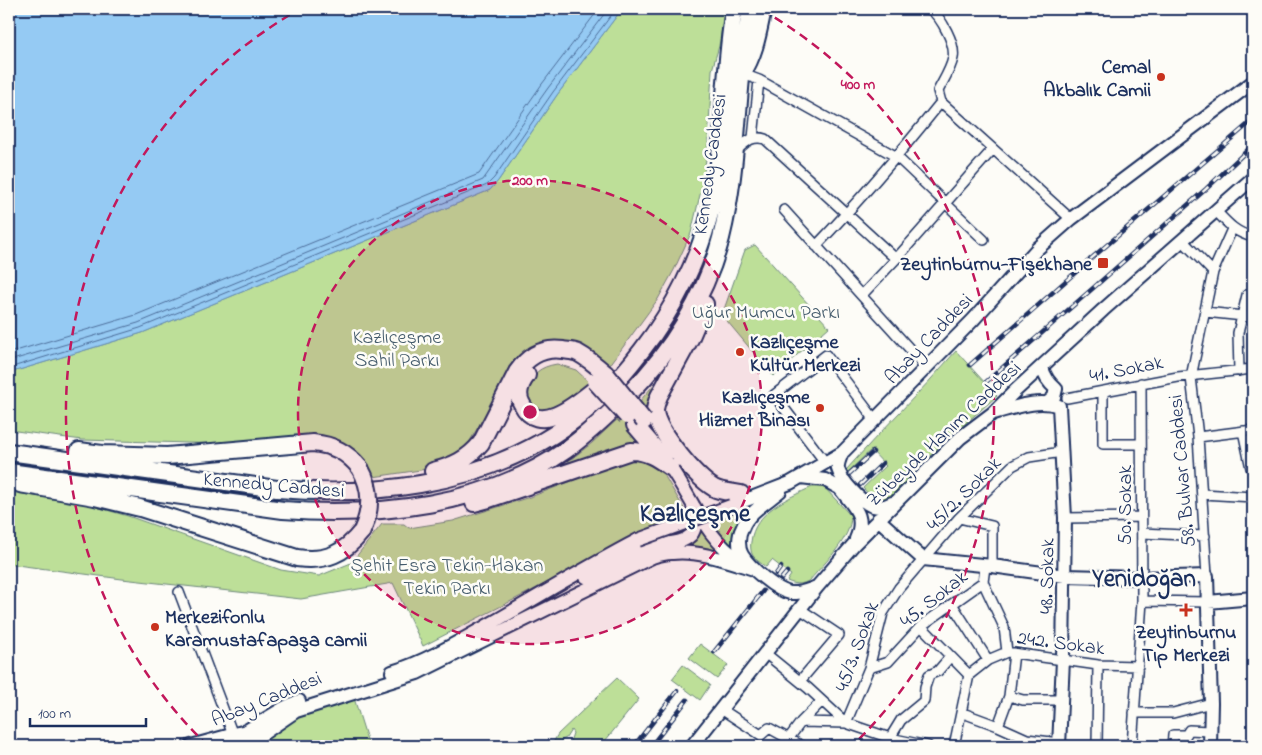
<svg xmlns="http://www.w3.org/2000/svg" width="1262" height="755" font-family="'Indie Flower',sans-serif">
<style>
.green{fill:#bddf98;stroke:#6c877b}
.water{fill:#95caf3;stroke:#648cb7}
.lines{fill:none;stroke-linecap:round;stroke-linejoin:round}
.shore{stroke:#4c6d9a;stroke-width:1}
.street-casing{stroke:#1b2f5e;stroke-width:12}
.secondary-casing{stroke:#1b2f5e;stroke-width:16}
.primary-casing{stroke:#1b2f5e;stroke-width:18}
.highway-casing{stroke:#1b2f5e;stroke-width:20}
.street{stroke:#fdfcf7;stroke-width:9}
.secondary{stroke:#fdfcf7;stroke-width:12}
.primary{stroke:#fdfcf7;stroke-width:14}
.highway{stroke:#fdfcf7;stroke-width:16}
.rail-casing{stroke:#1b2f5e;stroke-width:4.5}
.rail{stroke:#fdfcf7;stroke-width:2.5;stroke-dasharray:8;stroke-linecap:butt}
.secondary-bridge-casing{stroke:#1b2f5e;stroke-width:16;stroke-linecap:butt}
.highway-bridge-casing{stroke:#1b2f5e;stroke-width:20;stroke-linecap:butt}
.secondary-bridge{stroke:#fdfcf7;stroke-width:12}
.highway-bridge{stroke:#fdfcf7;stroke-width:16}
.ring{fill:none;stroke:#c2185b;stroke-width:2.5;stroke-dasharray:9 6}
.poi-dot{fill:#c8321e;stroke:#fdfcf7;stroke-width:2}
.labels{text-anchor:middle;stroke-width:5;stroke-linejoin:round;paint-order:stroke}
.poi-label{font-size:20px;font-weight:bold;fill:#1b2f5e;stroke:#fdfcf7;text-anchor:end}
.street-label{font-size:20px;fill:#1b2f5e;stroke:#fdfcf7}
.park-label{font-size:20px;fill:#445b6c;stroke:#fdfcf7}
.district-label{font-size:25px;font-weight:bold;fill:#1b2f5e;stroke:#fdfcf7}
.centre{fill:#c2185b;stroke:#fdfcf7;stroke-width:2.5}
.ring-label{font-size:15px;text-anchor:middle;font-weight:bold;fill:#c2185b;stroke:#fdfcf7;stroke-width:5;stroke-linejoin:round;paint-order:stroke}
</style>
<rect width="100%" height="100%" fill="#fdfcf7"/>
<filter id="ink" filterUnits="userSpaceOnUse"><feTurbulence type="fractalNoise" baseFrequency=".02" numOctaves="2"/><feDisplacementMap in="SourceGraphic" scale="10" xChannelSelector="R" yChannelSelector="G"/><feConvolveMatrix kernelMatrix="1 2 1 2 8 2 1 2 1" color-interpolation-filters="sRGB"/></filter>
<g filter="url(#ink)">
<path class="green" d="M 622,9 L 725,9 L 719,46 L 712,70 L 708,143 L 703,182 L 691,233 L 674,270 L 658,299 L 607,369 L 535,347 L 513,361 L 500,389 L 463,453 L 434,468 L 373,477 L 369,465 L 355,450 L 325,437 L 226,444 L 82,440 L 9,430 L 9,373 L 142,333 L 490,190 L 498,181 L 557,95 Z
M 755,245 L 829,327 L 773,376 L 722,315 L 745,250 Z
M 956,351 L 997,396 L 944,442 L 891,496 L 883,500 L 873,499 L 863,488 L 886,466 L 871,450 L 848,472 L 846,470 C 882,429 921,392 956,351 Z
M 557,364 L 576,370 L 590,383 L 556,409 L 542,413 L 531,406 L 525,388 C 534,373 539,367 557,364 Z
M 663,374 L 650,413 L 639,402 Z
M 620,417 L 645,445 L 557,470 L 592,443 Z
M 640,458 L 660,468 L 686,512 L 423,646 L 393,583 L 301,599 L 122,579 L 9,564 L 9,492 L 82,503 L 128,516 L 281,570 L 319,576 L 351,563 L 382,524 L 404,524 L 409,528 L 453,521 L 533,496 L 628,459 Z
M 812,487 L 824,487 L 851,516 C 851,539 825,562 810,580 C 802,585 796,585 787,581 L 791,575 L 772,560 L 766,567 C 762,564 757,561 754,557 C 751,554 750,547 751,542 C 754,512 788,498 812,487 Z
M 757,503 C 740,517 731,528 735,551 L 722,538 L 710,521 Z
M 701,528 L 706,537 L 720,553 L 668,547 C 684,545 695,544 701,528 Z
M 700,644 L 728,665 L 717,679 L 689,658 Z
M 683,665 L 710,685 L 700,700 L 672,679 Z
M 617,678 L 639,699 L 601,746 L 565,746 L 570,742 L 573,733 L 571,730 L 566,738 L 556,743 L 554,741 L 558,734 Z
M 354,698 L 369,746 L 249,746 L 302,716 Z"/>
<path class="water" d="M 9,9 L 622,9 L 557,95 L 498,181 L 490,190 L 142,333 L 9,373 Z"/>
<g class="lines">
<path class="shore" d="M 9,353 L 136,315 L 479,174 L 542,84 L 599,9
M 9,361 L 138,323 L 483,180 L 548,88 L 608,9
M 9,368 L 140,328 L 487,185 L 494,178 L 553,92 L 616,9"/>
<defs>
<path id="street" d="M 930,9 C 941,17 956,44 953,58 C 951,69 943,81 938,91 L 941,102 L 1071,219
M 743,74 L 759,80 L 897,157 L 984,240
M 753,138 L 759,80
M 736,151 C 746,142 752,135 765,139 L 896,259
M 784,210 L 927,368
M 1216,211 C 1228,224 1236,233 1253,237
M 1182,240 L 1213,272
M 816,246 C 860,200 901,152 941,102
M 862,295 L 896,259 L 993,149
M 1205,312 L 1253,317
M 1239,371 L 1238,333 L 1247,295 L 1253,295
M 1103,392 L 1103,444 L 1141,444
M 1067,398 L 1178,377 L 1253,369
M 1243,431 L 1251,468 L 1253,467
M 1198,437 L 1253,430
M 825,462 L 774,395 L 826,355 L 875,420
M 1202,494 L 1253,497
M 959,518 L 992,526 L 992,566
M 1065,518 L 1141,517
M 1142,533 L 1205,536
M 1207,576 L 1198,437 L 1191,377 L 1213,272 L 1232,229
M 983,582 L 1004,627 L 1007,652
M 179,592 L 233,735
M 1142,601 L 1208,602
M 952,604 L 988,660
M 921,626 L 969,675
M 765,653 L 808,688 L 846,723
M 869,668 L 888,662 L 921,626 L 983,582 L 985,567
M 800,681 L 839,635 L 800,609
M 1009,696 L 1023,700 L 1062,700
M 721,709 L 761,735 L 769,728 L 802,746
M 963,713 L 998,726 L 1027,739 L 1059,743
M 1134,713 L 1173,713 L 1211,703
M 801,722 L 846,723 L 890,738 L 928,746
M 846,723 L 869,668 L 883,613 L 899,588 L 959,518 L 1012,466 L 1029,457 L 1062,452
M 998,726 L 1009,696 L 1014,653
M 890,738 L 901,720 L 924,701 L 925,687 L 929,675 L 938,671 L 950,657
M 783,746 L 801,722 L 822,701
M 954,746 L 969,675 L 988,660 L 1007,652 L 1098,665 L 1138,666
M 1097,746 L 1098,665
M 1132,746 L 1142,601 L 1141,383
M 1172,746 L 1173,735 L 1186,735 L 1189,730 L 1209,731"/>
<path id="secondary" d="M 1042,367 C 1044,376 1049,383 1056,389 L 1054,397 L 1047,403
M 993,413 C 1013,408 1039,398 1059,406 L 1065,518 L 1063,660 L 1059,746
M 842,453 C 840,458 837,464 838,469 C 841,480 861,503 873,506 C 880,508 885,507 892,503
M 670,467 C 693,500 706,539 741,561
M 801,477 L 825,480 L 841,489
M 839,487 C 852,506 867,514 856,539
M 780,491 C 767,502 748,512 742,529 C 738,536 738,548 742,555 C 750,568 776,590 790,593 C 800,594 808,590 817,587
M 731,506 L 790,483 L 842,453 L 973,320 L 1037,249 L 1071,219 L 1253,82
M 878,519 L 923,559 L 992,566 L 1065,576 L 1142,578 L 1207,576 L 1211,703 L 1210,746
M 586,577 C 608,566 630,553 654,546 C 665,542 681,545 691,535 C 698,527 694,515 693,505
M 1208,602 L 1253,598
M 392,672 C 427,661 460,641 492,623 C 541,595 588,566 638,540
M 191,746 L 246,731 L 282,709 L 299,701
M 228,746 L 248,741 L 261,735 L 296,711 L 417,673 L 652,557 C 658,555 665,553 672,553 C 699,550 728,561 754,569
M 692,746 L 817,587 L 854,544 L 960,438 L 993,413 L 1015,391 L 1103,310 L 1253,178"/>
<path id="primary" d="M 743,74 C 756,54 759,32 764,9"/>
<path id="highway" d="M 705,304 L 690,339 L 659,396 C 657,401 655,406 655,411 C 657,432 696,477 714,488 C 721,492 732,492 741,494
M 527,375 C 520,384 516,394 522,404 C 540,441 585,396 604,382
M 635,425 L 664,459
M 79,451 L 102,454 L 167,456 L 313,443 C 333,445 347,452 360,468
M 9,452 L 277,489 C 371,497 471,486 553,435 C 588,413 617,383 642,350 C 674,309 699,259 711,209 C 726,143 723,75 734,9
M 433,471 C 453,466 468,459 481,443 L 517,372 C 528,356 543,347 563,350 C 568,351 574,351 578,353 C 589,359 597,366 606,374
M 9,472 L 283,510 C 377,517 487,506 566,450 C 589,433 609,414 629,394 C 671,352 706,296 721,238 C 740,163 735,84 751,9
M 20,484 L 95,497 L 140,508 L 297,558 C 326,562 344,554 362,531
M 474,503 L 489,499 L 631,451 C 647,451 657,458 670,467"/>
</defs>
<use href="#street" class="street-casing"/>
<use href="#secondary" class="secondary-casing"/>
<use href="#primary" class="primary-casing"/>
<use href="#highway" class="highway-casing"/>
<use href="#street" class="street"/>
<use href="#secondary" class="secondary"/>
<use href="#primary" class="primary"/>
<use href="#highway" class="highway"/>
<defs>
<path id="rail" d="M 970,365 L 1093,257 L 1253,120
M 986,382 L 1206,189 L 1253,145
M 849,474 L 873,452
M 860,485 L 883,463
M 776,574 L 781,567
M 781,579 L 787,572
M 714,652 L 763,591
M 634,746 L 677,691
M 651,746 L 687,700"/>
</defs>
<use href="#rail" class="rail-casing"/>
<use href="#rail" class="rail"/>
<defs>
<path id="secondary-bridge" d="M 638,540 L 731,506"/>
<path id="highway-bridge" d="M 606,374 L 644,421
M 595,381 L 627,416
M 360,468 C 372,489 372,509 362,531"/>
</defs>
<use href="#secondary-bridge" class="secondary-bridge-casing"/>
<use href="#highway-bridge" class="highway-bridge-casing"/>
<use href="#secondary-bridge" class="secondary-bridge"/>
<use href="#highway-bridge" class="highway-bridge"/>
</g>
</g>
<circle cx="530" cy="412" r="232" fill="#c2185b" fill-opacity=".12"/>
<g class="ring">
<circle cx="530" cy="412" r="232"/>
<path d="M208 746A464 464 0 0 1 298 10M762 10A464 464 0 0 1 852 746"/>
</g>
<g class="poi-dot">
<circle cx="1161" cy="77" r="5"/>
<rect x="1097" y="257" width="12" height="12" rx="2.5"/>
<circle cx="740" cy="352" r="5"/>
<circle cx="820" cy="408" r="5"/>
<path d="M1183.5 602.5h5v5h5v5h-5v5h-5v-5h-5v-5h5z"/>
<circle cx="155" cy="627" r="5"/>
</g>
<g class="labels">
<g class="poi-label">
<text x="1151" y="73">Cemal<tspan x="1151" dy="23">Akbalık Camii</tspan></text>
<text x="1092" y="270">Zeytinburnu-Fişekhane</text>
<text x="750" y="348" text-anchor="start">Kazlıçeşme<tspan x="750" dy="23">Kültür Merkezi</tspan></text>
<text x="810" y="403">Kazlıçeşme<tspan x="810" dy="23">Hizmet Binası</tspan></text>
<text x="165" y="623" text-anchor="start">Merkezifonlu<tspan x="165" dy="23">Karamustafapaşa camii</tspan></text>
<text x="1186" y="638" text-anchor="middle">Zeytinburnu<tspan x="1186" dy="23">Tıp Merkezi</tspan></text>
</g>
<g class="street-label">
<text transform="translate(709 164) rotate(-82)" y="7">Kennedy Caddesi</text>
<text transform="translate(928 338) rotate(-46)" y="7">Abay Caddesi</text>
<text transform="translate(1126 368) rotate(-11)" y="7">41. Sokak</text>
<text transform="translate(943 433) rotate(-43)" y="7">Zübeyde Hanım Caddesi</text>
<text transform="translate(1181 471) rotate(-95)" y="7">58. Bulvar Caddesi</text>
<text transform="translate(274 484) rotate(5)" y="7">Kennedy Caddesi</text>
<text transform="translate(963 493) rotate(-45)" y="7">45/2. Sokak</text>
<text transform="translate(1124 505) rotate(-90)" y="7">50. Sokak</text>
<text transform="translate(1046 576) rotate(-89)" y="7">48. Sokak</text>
<text transform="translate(933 598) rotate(-38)" y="7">45. Sokak</text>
<text transform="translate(1061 642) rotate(7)" y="7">242. Sokak</text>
<text transform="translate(856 646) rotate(-70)" y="7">45/3. Sokak</text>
<text transform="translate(266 698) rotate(-22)" y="7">Abay Caddesi</text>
</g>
<g class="park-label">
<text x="766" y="318">Uğur Mumcu Parkı</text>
<text x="397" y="343">Kazlıçeşme<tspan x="397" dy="23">Sahil Parkı</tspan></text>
<text x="447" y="571">Şehit Esra Tekin-Hakan<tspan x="447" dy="23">Tekin Parkı</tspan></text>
</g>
<g class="district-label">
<text x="695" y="521">Kazlıçeşme</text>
<text x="1144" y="586">Yenidoğan</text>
</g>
</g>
<circle cx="530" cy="412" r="8" class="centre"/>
<g class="ring-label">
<text x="858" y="89">400 m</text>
<text x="530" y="185">200 m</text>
</g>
<rect width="1262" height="755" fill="none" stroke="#fdfcf7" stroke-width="30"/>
<rect x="15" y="15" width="1232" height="725" fill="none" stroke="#1b2f5e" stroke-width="2" filter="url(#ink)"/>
<path d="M30 718v8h116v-8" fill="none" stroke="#1b2f5e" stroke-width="2.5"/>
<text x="38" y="718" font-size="15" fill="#1b2f5e" stroke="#fdfcf7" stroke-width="4" paint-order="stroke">100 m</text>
</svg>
